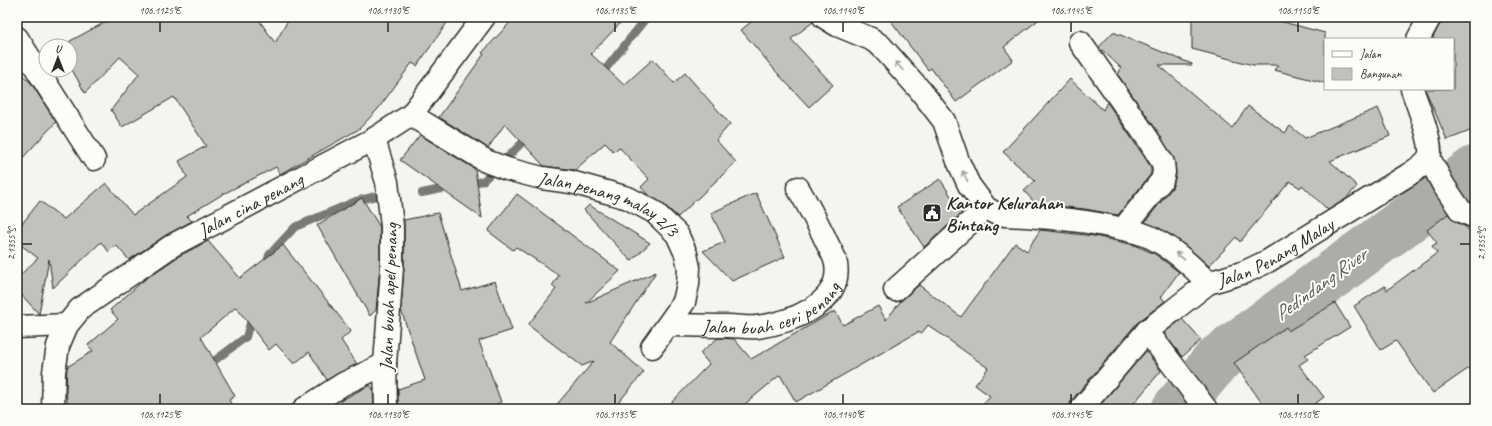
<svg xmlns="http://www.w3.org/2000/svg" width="1492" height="426" font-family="Caveat,sans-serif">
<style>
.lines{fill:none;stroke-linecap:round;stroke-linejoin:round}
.stream{stroke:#797877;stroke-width:8}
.river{stroke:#adaca9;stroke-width:49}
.building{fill:#c2c1be;stroke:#2b2b2b}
.street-casing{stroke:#2b2b2b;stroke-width:25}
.street{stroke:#fdfcf7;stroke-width:22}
.oneway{stroke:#9e9e9b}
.ticks{fill:none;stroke:#2b2b2b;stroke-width:1.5}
.labels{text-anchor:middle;stroke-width:4;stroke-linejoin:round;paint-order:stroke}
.poi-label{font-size:19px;font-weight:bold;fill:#2b2b2b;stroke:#fdfcf7;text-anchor:start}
.street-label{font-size:19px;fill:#2b2b2b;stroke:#fdfcf7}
.water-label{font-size:20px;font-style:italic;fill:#585857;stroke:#fdfcf7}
.neatline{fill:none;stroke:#2b2b2b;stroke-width:1.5}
.ticks-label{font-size:10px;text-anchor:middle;fill:#2b2b2b}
</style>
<rect width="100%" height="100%" fill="#f5f4ef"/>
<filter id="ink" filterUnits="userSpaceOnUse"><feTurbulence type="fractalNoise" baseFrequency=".025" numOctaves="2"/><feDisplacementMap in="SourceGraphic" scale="8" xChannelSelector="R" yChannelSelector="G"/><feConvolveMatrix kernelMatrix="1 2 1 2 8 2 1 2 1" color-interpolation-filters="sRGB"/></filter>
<g filter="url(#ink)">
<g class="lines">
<path class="stream" d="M 600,76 L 647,17
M 468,184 L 483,181 L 529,136
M 422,193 L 451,187
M 266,266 L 269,255 L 295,227 L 356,201 L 376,196
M 206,367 L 246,337 L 252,316"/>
<path class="river" d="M 1176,409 L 1218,359 L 1475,170"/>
</g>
<path class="building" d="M 115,17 L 257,17 L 275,43 L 290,17 L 451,17 L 417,66 L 412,63 L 378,109 L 359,129 L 280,174 L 276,167 L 223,194 L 187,216 L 192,221 L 166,235 L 129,260 L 116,245 L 109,252 L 101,242 L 53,288 L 49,259 L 39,314 L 17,290 L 17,278 L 38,258 L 17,242 L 17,230 L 40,201 L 64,219 L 106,183 L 133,215 L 187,177 L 179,161 L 206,146 L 174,97 L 122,127 L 111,110 L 139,74 L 120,57 L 85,93 L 70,66 L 70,41 Z
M 515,17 L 626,17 L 591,54 L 624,85 L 653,59 L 674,83 L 685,73 L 730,124 L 716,140 L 736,162 L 678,217 L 662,203 L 648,195 L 641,187 L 649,179 L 619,147 L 614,152 L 605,143 L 575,170 L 544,166 L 505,124 L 488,148 L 439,117 L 484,54 L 482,53 Z
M 757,17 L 812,17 L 813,22 L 791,39 L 833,85 L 809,107 L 779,75 L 741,30 Z
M 888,17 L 1042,17 L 1004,47 L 1013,60 L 956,102 L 931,68 L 928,70 Z
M 1192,17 L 1264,17 L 1325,33 L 1325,83 L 1274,70 L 1278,65 L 1253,65 L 1192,49 Z
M 1445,17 L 1475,17 L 1475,129 L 1447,140 L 1425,89 L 1453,89 L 1453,39 L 1432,39 L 1442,20 Z
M 1113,32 L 1192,64 L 1192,65 L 1159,65 L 1232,128 L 1248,106 L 1285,133 L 1290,126 L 1305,138 L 1378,108 L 1390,136 L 1330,161 L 1357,186 L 1346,199 L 1328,210 L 1302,185 L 1300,188 L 1290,181 L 1240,242 L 1236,237 L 1209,266 L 1176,238 L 1159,228 L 1145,222 L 1172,188 L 1176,175 L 1175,162 L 1158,132 L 1118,75 L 1121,68 L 1099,47 Z
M 17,70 L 31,83 L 56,122 L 17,164 Z
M 1070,79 L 1103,110 L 1107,102 L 1151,167 L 1151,174 L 1118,215 L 1085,209 L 1036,204 L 1024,191 L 1035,181 L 1003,152 Z
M 420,135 L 475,169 L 482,218 L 400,160 Z
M 940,179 L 962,213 L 924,247 L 897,207 Z
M 756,193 L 785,257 L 732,281 L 703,251 L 725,242 L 711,213 Z
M 517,194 L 620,271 L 586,303 L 656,272 L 610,342 L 644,372 L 613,409 L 553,409 L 594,361 L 582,366 L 528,325 L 556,289 L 552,286 L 559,275 L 516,247 L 513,250 L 488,231 Z
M 362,198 L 380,227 L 380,267 L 376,310 L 370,316 L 317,225 Z
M 589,205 L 650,243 L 631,261 L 584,210 Z
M 438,213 L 462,291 L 495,281 L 512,330 L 479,341 L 501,402 L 486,409 L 398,409 L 398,389 L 425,380 L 401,310 L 404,267 L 404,220 Z
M 1448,214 L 1456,222 L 1466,227 L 1475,239 L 1475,364 L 1433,393 L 1396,341 L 1381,350 L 1354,306 L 1385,286 L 1387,290 L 1437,253 L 1432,246 L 1437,243 L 1427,230 Z
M 1040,230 L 1094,236 L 1134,245 L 1155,254 L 1179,272 L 1161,297 L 1165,301 L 1137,323 L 1071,401 L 1069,409 L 978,409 L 990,396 L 975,385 L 988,368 L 928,325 L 921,334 L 918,332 L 796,402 L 780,375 L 739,409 L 665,409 L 709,364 L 700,353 L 718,338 L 734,339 L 751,359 L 835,311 L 843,325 L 878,306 L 886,320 L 901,301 L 919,285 L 961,317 L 1015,243 L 1027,251 Z
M 208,241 L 240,278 L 283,245 L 351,331 L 341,340 L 357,364 L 327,380 L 309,352 L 294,364 L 276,344 L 269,350 L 236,307 L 201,337 L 235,396 L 229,400 L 234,409 L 68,409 L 66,391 L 67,367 L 93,351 L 88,345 L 118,319 L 110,310 L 144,280 L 179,256 Z
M 1335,303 L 1350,327 L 1305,355 L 1308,359 L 1299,365 L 1324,397 L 1308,409 L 1266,409 L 1234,363 L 1286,327 L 1288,331 Z
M 1182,319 L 1201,340 L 1182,357 L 1164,333 Z
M 1146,351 L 1161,371 L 1129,409 L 1097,409 Z
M 370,385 L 373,389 L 374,409 L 346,409 L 340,401 Z"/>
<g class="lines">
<defs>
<g id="street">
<path d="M 824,17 L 837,25 L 871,39 L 881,46 L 920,90 L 944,121 L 958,161 L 969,185 L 986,208 L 995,213 L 1005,215 C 1041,217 1075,219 1109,226 C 1124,229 1141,232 1154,239 C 1175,250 1192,266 1208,283"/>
<path d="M 17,38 L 94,159"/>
<path d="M 1418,39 L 1430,17"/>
<path d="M 1080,42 L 1148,139 L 1163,163 L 1164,172 L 1162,180 L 1123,229"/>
<path id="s1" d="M 411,115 L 486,161 L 507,169 L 542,178 L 571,182 L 628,198 L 654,212 L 677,234 L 686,254 L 689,268 L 688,284 L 684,302 L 652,347"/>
<path d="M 374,139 L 387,182 L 392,226 L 392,267 L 385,364 L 386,409"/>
<path d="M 1429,158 L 1444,186 L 1461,211 L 1475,217"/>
<path d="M 895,290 L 986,208"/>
<path id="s2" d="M 668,325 C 688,325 709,326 729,326 C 738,326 748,328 757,327 C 788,323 843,305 836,264 C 835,258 832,252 829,247 C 820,227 809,207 798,188"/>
<path d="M 17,327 L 67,325"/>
<path d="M 1147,331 L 1206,409"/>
<path id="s3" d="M 53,409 L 54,372 L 58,346 L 67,325 L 80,309 L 173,245 L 374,139 L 411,115 L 484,17"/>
<path d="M 304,409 L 343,384 L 385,364"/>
<path id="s4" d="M 1081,409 L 1147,331 L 1208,283 L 1245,272 L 1268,261 L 1408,175 C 1415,170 1425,165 1429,157 C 1435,148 1416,101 1412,89"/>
</g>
</defs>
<use href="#street" class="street-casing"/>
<use href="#street" class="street"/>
</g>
<defs><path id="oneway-shaft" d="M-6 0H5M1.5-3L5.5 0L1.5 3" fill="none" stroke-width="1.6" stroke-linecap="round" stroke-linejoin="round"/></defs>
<g class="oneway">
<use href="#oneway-shaft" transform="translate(899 66) rotate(-132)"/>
<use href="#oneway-shaft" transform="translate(965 176) rotate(-115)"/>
<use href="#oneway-shaft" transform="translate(1180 256) rotate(-140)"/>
</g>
</g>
<path class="ticks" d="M 160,22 L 160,32M 388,22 L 388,32M 615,22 L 615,32M 843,22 L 843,32M 1071,22 L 1071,32M 1298,22 L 1298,32M 22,244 L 32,244M 1460,244 L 1470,244M 160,394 L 160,404M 388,394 L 388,404M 615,394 L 615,404M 843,394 L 843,404M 1071,394 L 1071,404M 1298,394 L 1298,404"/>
<defs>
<symbol id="civic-square" viewBox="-11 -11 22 22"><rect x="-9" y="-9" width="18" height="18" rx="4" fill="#2b2b2b" stroke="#fdfcf7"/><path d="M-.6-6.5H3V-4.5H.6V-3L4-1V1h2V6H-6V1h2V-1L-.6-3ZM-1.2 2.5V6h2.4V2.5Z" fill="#fff"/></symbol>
</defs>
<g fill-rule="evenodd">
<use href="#civic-square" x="921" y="202" width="22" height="22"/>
</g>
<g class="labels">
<g class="poi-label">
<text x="946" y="209">Kantor Kelurahan<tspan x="946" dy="22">Bintang</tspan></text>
</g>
<g class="street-label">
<text dy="7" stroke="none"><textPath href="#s3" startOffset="307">Jalan cina penang</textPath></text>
<text dy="7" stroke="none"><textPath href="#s1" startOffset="219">Jalan penang malay 2/3</textPath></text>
<text dy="7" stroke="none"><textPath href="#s4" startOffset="254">Jalan Penang Malay</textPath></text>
<text transform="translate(388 297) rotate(-88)" y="7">Jalan buah apel penang</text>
<text dy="7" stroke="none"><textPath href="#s2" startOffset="108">Jalan buah ceri penang</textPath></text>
</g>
<g class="water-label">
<text transform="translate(1320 284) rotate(-36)" y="7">Pedindang River</text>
</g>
</g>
<rect width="1492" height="426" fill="none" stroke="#fdfcf7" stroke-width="44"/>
<rect x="1324" y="38" width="130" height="52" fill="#fdfcf7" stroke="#a9a8a5"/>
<rect x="1332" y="51" width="20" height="6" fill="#fdfcf7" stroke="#a9a8a5"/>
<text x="1360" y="58" font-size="12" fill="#2b2b2b">Jalan</text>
<rect x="1332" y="68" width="20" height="12" fill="#c2c1be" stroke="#a9a8a5"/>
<text x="1360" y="78" font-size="12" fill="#2b2b2b">Bangunan</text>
<g transform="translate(58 58)"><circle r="19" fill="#fdfcf7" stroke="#a9a8a5"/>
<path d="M0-3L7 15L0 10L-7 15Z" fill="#2b2b2b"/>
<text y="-6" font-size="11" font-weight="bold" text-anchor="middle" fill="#2b2b2b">U</text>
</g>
<rect x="22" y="22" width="1448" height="382" class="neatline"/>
<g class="ticks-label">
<text x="160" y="14">106.1125°E</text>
<text x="388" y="14">106.1130°E</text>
<text x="615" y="14">106.1135°E</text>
<text x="843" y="14">106.1140°E</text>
<text x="1071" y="14">106.1145°E</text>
<text x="1298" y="14">106.1150°E</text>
<text transform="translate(11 244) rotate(-90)" y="4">2.1355°S</text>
<text transform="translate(1481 244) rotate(-90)" y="4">2.1355°S</text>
<text x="160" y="418">106.1125°E</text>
<text x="388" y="418">106.1130°E</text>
<text x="615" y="418">106.1135°E</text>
<text x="843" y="418">106.1140°E</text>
<text x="1071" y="418">106.1145°E</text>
<text x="1298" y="418">106.1150°E</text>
</g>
</svg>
